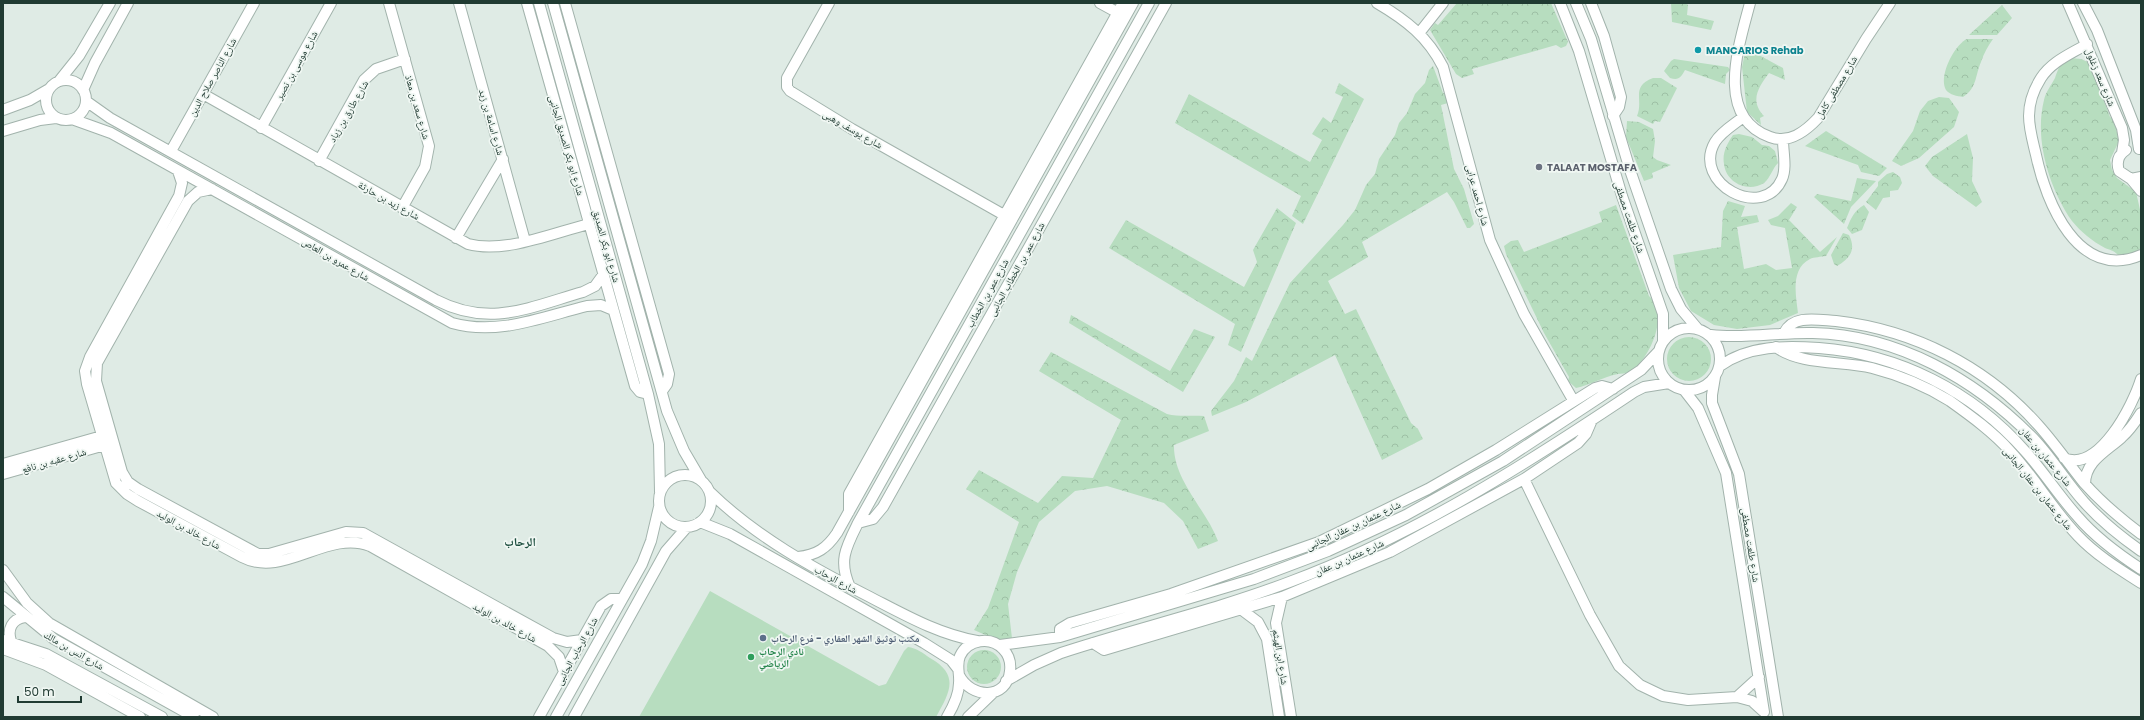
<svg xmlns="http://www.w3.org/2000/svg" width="2144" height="720" font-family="Poppins,'Noto Naskh Arabic',sans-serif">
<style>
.grass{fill:#b7ddbf}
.park{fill:url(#park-crowns)}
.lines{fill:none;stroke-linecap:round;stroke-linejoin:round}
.minor-casing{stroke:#a2b3ac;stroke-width:12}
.minor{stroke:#fff;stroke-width:10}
.culture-dot{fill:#0f9aa8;stroke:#f0f7f3;stroke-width:1.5}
.worship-dot{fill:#6b7280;stroke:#f0f7f3;stroke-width:1.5}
.service-dot{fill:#5c6f8a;stroke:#f0f7f3;stroke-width:1.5}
.leisure-dot{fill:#2e9e5b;stroke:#f0f7f3;stroke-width:1.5}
.labels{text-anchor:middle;stroke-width:3.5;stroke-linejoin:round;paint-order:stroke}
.culture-label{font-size:10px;font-weight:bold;fill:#0d838f;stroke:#f0f7f3;text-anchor:start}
.street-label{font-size:10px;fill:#203b32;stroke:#f0f7f3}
.worship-label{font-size:10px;font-weight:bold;fill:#5b616d;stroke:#f0f7f3;text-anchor:start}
.service-label{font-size:10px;font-weight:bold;fill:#4e5e75;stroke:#f0f7f3;text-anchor:start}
.leisure-label{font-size:10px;font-weight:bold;fill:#27864d;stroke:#f0f7f3;text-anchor:start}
.quarter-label{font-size:12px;font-weight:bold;fill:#1c4d3e;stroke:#f0f7f3}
</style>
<defs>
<pattern id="park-crowns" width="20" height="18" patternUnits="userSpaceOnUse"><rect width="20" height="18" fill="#b7ddbf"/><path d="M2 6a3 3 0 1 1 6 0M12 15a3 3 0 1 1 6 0" fill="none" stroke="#9dbfa5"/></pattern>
</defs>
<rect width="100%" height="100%" fill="#dfebe5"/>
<path class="grass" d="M 710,591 L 879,686 L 886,684 L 904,651 L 908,647 C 916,648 923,653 930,658 C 960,675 950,692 936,717 L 639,717 Z"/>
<path class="park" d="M 1457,3 L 1551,3 L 1568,42 L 1566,46 L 1561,48 L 1556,45 L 1472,69 L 1474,74 L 1462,78 L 1456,74 L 1430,30 L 1435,23 L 1438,25 Z
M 1671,3 L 1685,3 L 1688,5 L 1687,15 L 1714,21 L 1711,30 L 1672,22 Z
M 2002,5 L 2012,18 L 1997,35 L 1969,35 Z
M 1967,39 L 1993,39 C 1988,46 1984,53 1981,62 C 1975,76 1977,88 1963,97 C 1957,96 1950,95 1946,90 C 1938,77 1954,45 1967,39 Z
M 1746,48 L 1783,68 L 1785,80 L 1769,73 C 1759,87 1749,100 1764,116 L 1760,118 L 1761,125 L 1747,112 L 1742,67 Z
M 2071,58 L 2081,59 L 2090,63 L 2110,117 L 2114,120 L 2119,141 L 2110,160 L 2112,170 L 2117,178 L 2136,192 L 2141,214 L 2141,248 L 2136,253 L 2118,255 C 2113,250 2110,250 2105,248 C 2092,241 2081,232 2072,221 C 2049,188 2034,139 2044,100 C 2046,91 2051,86 2055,78 C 2059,67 2059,65 2071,58 Z
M 1674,59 L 1728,67 L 1730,70 L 1726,74 L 1725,84 L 1685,70 C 1681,77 1679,81 1670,78 L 1664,71 L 1671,61 Z
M 1433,66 L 1443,93 L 1446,94 L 1448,103 L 1441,105 L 1454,169 L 1464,189 L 1474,224 L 1470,228 L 1467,228 L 1454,202 L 1447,192 L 1362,242 L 1368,257 L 1328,281 L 1345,314 L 1356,309 L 1411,423 L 1418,429 L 1423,439 L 1382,460 L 1335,355 L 1246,402 L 1212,416 L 1211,411 L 1234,381 L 1246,357 L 1252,361 L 1290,283 L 1343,225 L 1355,210 L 1366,185 L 1375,174 L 1379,159 L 1395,135 L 1399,123 L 1407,113 L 1415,94 L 1425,83 L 1429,70 Z
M 1653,78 L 1661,78 L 1677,88 L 1660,122 L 1655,121 L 1653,124 L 1637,116 C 1644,99 1630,87 1653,78 Z
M 1339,83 L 1364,99 L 1303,224 L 1292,216 L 1301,196 L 1175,123 L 1189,94 L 1310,162 L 1322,140 L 1312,134 L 1323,117 L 1331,123 L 1343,97 L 1335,93 Z
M 1939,97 L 1949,98 L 1959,112 L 1954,127 L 1919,158 L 1901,166 L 1892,161 L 1913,131 L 1920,111 L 1928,101 Z
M 1627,121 L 1639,122 L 1653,129 L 1655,141 L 1653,157 L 1657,160 L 1671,165 L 1652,173 L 1653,178 L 1644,181 L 1626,137 Z
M 1826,131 L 1887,168 L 1879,176 L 1861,172 L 1858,165 L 1805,146 Z
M 1739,134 L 1752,137 L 1762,145 L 1769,146 L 1775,151 L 1778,163 C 1772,169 1771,177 1764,183 C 1748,193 1726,183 1724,164 C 1722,153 1727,144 1733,135 Z
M 1967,134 L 1973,158 L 1972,181 L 1982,202 L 1976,207 L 1933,176 L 1925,166 L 1932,157 Z
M 1893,172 L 1900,177 L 1902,183 L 1898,190 L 1890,191 L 1890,197 L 1883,198 L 1876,210 L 1866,202 L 1878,186 L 1878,182 L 1887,174 Z
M 1857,178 L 1876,181 L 1851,207 L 1844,224 L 1814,197 L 1817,194 L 1851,201 Z
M 1728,201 L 1745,206 L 1741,217 L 1757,215 L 1759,222 L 1737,227 L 1744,269 L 1766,264 L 1776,270 L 1792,268 L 1785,228 L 1771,225 L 1768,220 L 1778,216 L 1791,203 L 1797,207 L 1789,220 L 1820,252 L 1837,237 L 1826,256 C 1821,257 1814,257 1810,259 C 1790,269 1796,296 1798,313 L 1770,325 L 1737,329 L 1714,325 L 1691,311 L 1679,288 L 1673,255 L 1721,247 L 1723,211 Z
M 1616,205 L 1649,296 C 1670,314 1650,359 1630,372 C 1626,373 1621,374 1618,374 C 1603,377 1590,385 1576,388 L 1568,381 L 1569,377 L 1544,333 L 1506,254 L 1504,246 L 1511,241 L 1518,240 L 1524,252 L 1602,222 L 1599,212 Z
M 1864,205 L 1869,212 L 1862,230 L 1852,234 L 1847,228 C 1851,218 1854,211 1864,205 Z
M 1277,208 L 1296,223 L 1241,352 L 1228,345 L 1235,324 L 1109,248 L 1126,220 L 1244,287 L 1257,262 L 1253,250 Z
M 1843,233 L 1849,235 C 1856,249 1851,258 1837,266 L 1834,264 L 1831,255 Z
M 1071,315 L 1170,371 L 1194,329 L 1215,337 L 1183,392 L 1069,323 Z
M1667 359a22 22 0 1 1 44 0a22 22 0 1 1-44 0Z
M 1051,352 L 1167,414 C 1179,417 1192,415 1204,416 L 1209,431 L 1174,445 C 1173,480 1206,509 1218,541 L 1198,549 L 1183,521 L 1164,503 L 1107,486 L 1075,491 L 1039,522 L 1017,572 L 1008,604 L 1013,647 L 974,630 L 988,608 L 1019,522 L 966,489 L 979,470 L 1038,503 L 1062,476 L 1093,478 L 1121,420 L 1039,371 Z
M967 667a17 17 0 1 1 34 0a17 17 0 1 1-34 0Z"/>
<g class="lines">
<defs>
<path id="minor" d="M 389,3 L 429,146 L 425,167 L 402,208
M 459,3 L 525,241
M 527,3 L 635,386 L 640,392 L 648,394
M 539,3 L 648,394 L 659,444 L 660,492
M 553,3 L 667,411 L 684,451 L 701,480
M 565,3 L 669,374 L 667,384 L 662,391
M 829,3 L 787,78 L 787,87 L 790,91 L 852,129 L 1004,215
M 1100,3 L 1122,15
M 1377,3 C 1406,20 1428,37 1443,67 L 1490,240 L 1524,314 L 1573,400
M 1560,3 L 1579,51 L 1622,196 L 1663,314 L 1663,341
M 1576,3 L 1591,39 L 1630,170 L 1671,289 L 1681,309 L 1697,328
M 1591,3 L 1604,36 L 1621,97 L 1619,107 L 1613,116
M 1750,3 C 1739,45 1714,117 1770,137 C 1789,144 1805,132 1818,118 L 1866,39 L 1890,3
M 2068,3 L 2122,128 L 2124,140 L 2122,153
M 2083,3 L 2097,30 L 2136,130 L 2139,149
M 1420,32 L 1443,3
M 2087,44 C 2071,54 2052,61 2041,78 C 2034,89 2029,103 2029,116 C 2029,129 2033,142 2036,155 C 2046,202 2078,282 2141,255
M46 100a20 20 0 1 1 40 0a20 20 0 1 1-40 0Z
M 59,81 L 79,56 L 110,3
M 83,90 L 95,63 L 128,3
M 203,94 L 468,244 C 504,254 553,233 589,224
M 86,101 L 110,118 L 436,300 C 490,328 530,307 583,292 L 595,286 L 603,275
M 3,110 L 30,100 L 49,89
M 1742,118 C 1733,125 1721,132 1715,142 C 1691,183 1763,222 1782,179 C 1787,168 1783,152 1783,140
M 72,119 L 111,133 L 452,323 C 498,336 542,317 587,306 L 601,305 L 613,310
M 261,128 L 331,3
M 3,131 L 40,120 L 56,118
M 2126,150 C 2118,155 2116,162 2119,171 L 2131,179 L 2141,177
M 171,151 L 254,3
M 319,161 L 364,80 L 376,69 L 405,59
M 178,171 L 182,183 L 179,196 L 90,357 L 85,371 L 87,384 L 116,483 L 127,494 L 138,501 L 242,557 C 284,579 327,529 370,546 L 548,646 L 559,657 L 564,672
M 2131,179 L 2141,191
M 212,189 L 198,192 L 188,201 L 97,363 L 96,381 L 122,472 L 128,482 L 138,489 L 258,554 L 269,554 L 346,532 L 363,533 L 553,638 L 567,642 L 582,640
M 456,238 L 503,159
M1658 359a31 31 0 1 1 62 0a31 31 0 1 1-62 0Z
M 1784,333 C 1793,314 1818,320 1836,321 C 1914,330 1986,366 2039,426 C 2055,444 2069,464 2084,483 C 2101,502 2121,519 2141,534
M 1711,335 C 1745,339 1779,332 1813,333 C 1898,335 1975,379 2033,438 C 2052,458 2066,482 2084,502 C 2101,521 2121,537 2141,551
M 1776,347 C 1799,365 1843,361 1872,368 C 1899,375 1926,386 1950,401 C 1971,416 1993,432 2010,451 C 2035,478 2053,510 2078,536 C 2096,555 2119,569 2141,583
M 1720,366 C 1749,345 1785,346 1819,348 C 1899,354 1972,391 2025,451 C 2044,472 2059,496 2078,517 C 2096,538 2118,554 2141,569
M 1715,377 L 1712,395 L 1712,403 L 1739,474 L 1778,717
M 1684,390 L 1698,408 L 1726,473 L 1764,712
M 2064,458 C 2099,473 2133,405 2141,379
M 3,464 L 102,436
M 3,474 L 105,445
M659 501a26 26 0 1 1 52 0a26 26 0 1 1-52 0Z
M 1524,479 L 1590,615 L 1619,666 L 1640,685 L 1663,696 L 1688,700 L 1737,697 L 1752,701 L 1763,711
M 2085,484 C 2085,461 2107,451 2122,437 C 2129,431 2136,421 2141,413
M 710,492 C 756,537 813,568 870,597 C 905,615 938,634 977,641
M 849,512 L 849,494 L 1123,3
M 700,522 L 730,534 L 924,643 L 951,660 L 958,669
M 858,523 L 873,519 L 883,507 L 1166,3
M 798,557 C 817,555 827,548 837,533 L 1133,3
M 3,570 L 27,603 L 49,623 L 213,717
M 850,587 C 838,561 846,547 858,523 L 1149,3
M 3,597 L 54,639 L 194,717
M 1282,597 L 1276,623 L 1291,717
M 1242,610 L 1258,622 L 1267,639 L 1279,717
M 1060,637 L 1060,629 L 1070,623 L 1171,594 L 1319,542 L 1428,489 L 1496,450 L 1595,388 L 1602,386 L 1613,389
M 3,640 L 46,654 L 162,717
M 11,641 C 7,629 12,619 25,617
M 1093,643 L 1104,650 L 1282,597 L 1390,552 L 1524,479 L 1578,443 L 1586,434 L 1592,420
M 1000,645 L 1060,637 L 1254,579 L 1328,551 L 1406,515 L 1503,461 L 1641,370 L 1659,351
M 3,649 L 46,665 L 140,717
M 1006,681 L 1034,665 L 1061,653 C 1137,628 1217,610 1292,581 C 1415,535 1525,465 1634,392 L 1644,387 L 1669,383
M 1737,697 L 1759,677
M 539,717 L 601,606 L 611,599 L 622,599
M 556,717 L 642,564 L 651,541 L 659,507
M 574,717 L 666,551 L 687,527
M 947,717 C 953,707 959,695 959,683 C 960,674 956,665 960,656 C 968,639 991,636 1003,649 C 1009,655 1011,663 1010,671 C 1007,700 971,699 959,675
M 968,717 L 994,692"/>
</defs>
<use href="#minor" class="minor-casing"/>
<use href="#minor" class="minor"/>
</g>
<circle class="culture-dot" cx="1698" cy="50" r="4"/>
<circle class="worship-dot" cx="1539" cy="167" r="4"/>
<circle class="service-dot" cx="763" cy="638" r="4"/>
<circle class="leisure-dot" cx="751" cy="657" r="4"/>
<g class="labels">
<g class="culture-label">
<text x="1706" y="54">MANCARIOS Rehab</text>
</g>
<g class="street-label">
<text transform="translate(296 65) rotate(-61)" y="4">شارع موسى بن نصير</text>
<text transform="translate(212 77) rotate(-61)" y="4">شارع الناصر صلاح الدين</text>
<text transform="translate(2101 77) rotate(67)" y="4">شارع سعد زغلول</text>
<text transform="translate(1836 87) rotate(-59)" y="4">شارع مصطفى كامل</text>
<text transform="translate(418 107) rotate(74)" y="4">شارع سعد بن معاذ</text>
<text transform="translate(348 111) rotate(-60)" y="4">شارع طارق بن زياد</text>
<text transform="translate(492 122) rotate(74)" y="4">شارع اسامة بن زيد</text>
<text transform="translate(853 129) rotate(30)" y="4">شارع يوسف وهبى</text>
<text transform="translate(567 145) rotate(74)" y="4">شارع ابو بكر الصديق الجانبى</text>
<text transform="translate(1478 195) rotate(75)" y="4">شارع احمد عرابى</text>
<text transform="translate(389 200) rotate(29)" y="4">شارع زيد بن حارثة</text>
<text transform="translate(1630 217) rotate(71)" y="4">شارع طلعت مصطفى</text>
<text transform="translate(607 246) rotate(74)" y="4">شارع ابو بكر الصديق</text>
<text transform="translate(336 259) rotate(30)" y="4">شارع عمرو بن العاص</text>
<text transform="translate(1016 269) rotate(-61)" y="4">شارع عمر بن الخطاب الجانبى</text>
<text transform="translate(987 293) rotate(-61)" y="4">شارع عمر بن الخطاب</text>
<text transform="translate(2046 456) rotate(50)" y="4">شارع عثمان بن عفان</text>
<text transform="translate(54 460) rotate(-16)" y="4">شارع عقبه بن نافع</text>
<text transform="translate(2038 488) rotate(51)" y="4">شارع عثمان بن عفان الجانبى</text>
<text transform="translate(1353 525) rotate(-25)" y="4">شارع عثمان بن عفان الجانبى</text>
<text transform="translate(189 529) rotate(29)" y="4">شارع خالد بن الوليد</text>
<text transform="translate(1751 545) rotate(81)" y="4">شارع طلعت مصطفى</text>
<text transform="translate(1349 557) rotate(-24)" y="4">شارع عثمان بن عفان</text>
<text transform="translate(836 579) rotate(29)" y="4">شارع الرحاب</text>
<text transform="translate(505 622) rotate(29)" y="4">شارع خالد بن الوليد</text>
<text transform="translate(74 650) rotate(30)" y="4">شارع انس بن مالك</text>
<text transform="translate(576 651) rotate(-61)" y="4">شارع الرحاب الجانبى</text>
<text transform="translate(1281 657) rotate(81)" y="4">شارع ابن الهيثم</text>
</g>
<g class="worship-label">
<text x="1547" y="171">TALAAT MOSTAFA</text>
</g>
<g class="service-label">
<text x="771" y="642">مكتب توثيق الشهر العقاري - فرع الرحاب</text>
</g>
<g class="leisure-label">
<text x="759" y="655">نادي الرحاب<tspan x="759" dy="12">الرياضي</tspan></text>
</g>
<g class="quarter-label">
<text x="520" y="546">الرحاب</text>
</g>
</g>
<rect width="2144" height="720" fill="none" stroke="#203b32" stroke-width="8"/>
<path d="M18 696v6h63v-6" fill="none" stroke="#203b32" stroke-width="2"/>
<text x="24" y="696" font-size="12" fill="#203b32" stroke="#f0f7f3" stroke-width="3" paint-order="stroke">50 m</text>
</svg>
